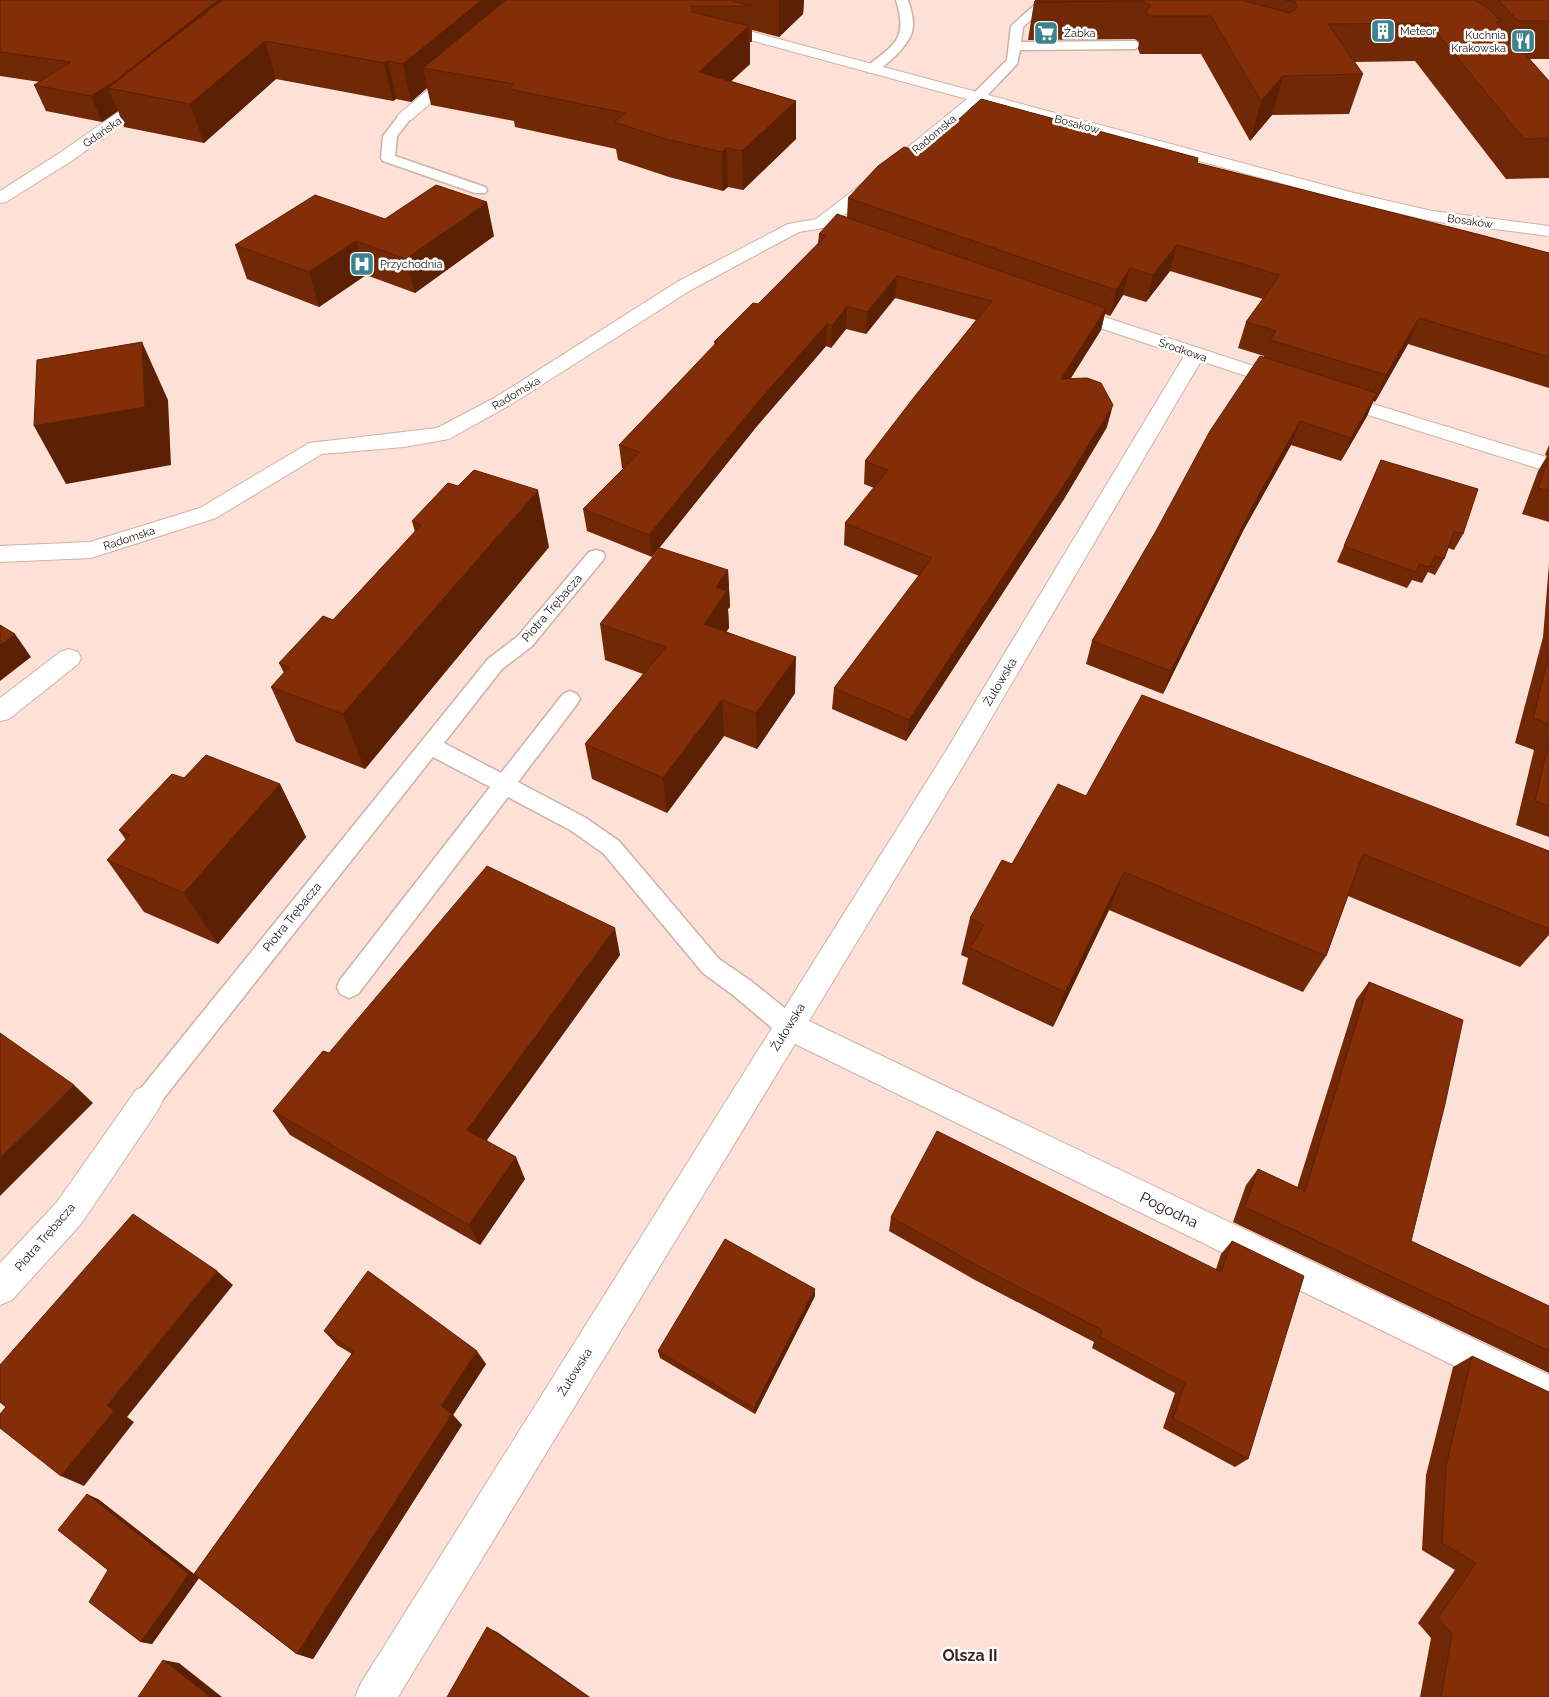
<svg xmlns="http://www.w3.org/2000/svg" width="1549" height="1697" font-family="Raleway,sans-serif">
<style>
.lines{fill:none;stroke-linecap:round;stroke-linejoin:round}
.lane-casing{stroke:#cdb1a7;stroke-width:3}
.street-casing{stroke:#cdb1a7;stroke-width:2}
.lane{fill:#fff;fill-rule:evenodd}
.street{fill:#fff;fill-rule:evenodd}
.wall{fill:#712806}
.shaded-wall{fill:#5c2005}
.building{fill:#832e07;stroke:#5c2005}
.labels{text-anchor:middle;stroke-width:5;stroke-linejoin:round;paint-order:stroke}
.far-poi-label{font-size:11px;fill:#1d1310;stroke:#fff;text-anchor:start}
.far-street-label{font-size:11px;fill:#1d1310;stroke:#fff}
.street-label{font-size:12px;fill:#1d1310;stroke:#fff}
.near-street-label{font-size:15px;fill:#1d1310;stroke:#fff}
.near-neighbourhood-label{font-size:16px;font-weight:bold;fill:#3b261e;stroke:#fff}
</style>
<rect width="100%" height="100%" fill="#fde0d6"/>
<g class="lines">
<defs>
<path id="lane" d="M 896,0 L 908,0 C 911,10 915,21 912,32 C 909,45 880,75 867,72 L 865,69 L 867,66 C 895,44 908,39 896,0 Z
M 1040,0 L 1053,0 L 1023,27 L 1021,42 L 1135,41 L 1141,45 L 1135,49 L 1020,50 L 1017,64 L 982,101 L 972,101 L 971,98 L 972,95 L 1007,60 L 1011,26 Z
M 405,113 L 412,117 L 397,136 L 395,156 L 485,187 L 487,190 L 485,193 L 475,193 L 383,161 L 381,158 L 383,136 L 400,114 Z
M 596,550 L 603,552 L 605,556 L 603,560 L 532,646 L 502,669 L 444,743 L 501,773 L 563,694 L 570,691 L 577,694 L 580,699 L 577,704 L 518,782 L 586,818 L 619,841 L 719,959 L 751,981 L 797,1018 L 800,1026 L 797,1034 L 788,1037 L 779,1034 L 733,995 L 703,973 L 603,853 L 570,830 L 508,797 L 358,994 L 349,998 L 340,994 L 337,987 L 340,980 L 490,787 L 433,757 L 156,1108 L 147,1112 L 138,1108 L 134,1100 L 138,1092 L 488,659 L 518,636 L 589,552 Z"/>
<path id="street" d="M 715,22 L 1354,193 L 1432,211 L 1549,226 L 1549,236 L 1432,221 L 1351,202 L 981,102 L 892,178 L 828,227 L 799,232 L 691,290 L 510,405 L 449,439 L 404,447 L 322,454 L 216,518 L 91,558 L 0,562 L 0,546 L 90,542 L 200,508 L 309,443 L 437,428 L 496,397 L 677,282 L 788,224 L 816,219 L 880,170 L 967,99 L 710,29 L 708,26 L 710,23 Z
M 458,67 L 463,69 L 466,72 L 463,75 L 411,120 L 399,120 L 397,117 L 399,114 L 453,69 Z
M 150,92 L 156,94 L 158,97 L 156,100 L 73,160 L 6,202 L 0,203 L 0,191 L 61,152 L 144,94 Z
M 1068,305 L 1293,379 L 1296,383 L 1293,387 L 1286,389 L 1201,361 L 962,768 L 809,1021 L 1549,1375 L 1549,1412 L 795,1044 L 398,1697 L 355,1697 L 361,1683 L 944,754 L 1184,356 L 1061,315 L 1058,311 L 1061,307 Z
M 1334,392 L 1549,458 L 1549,472 L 1327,402 L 1324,398 L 1327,394 Z
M 69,649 L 78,652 L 81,658 L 78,664 L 9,719 L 0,721 L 0,698 L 60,652 Z
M 147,1085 L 158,1090 L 163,1100 L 158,1110 L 81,1224 L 12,1300 L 0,1305 L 0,1263 L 57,1202 L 136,1090 Z"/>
</defs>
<use href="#lane" class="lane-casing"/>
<use href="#street" class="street-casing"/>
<use href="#lane" class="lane"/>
<use href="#street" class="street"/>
</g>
<path class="wall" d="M 0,0 L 804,0 L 803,14 L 779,37 L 752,30 L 752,42 L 750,42 L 750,64 L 731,81 L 796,101 L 796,139 L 743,190 L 728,187 L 723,191 L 669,177 L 618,160 L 616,149 L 515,127 L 514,121 L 431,105 L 427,88 L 411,102 L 396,99 L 393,101 L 276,79 L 204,143 L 124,127 L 118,111 L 102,122 L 46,111 L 34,85 L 40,82 L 0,76 Z
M 1036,0 L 1549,0 L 1549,59 L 1530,59 L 1549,81 L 1549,178 L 1506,179 L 1415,61 L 1354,62 L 1363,74 L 1349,114 L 1272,115 L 1250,141 L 1201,54 L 1140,54 L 1138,49 L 1139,42 L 1135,39 L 1028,40 L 1034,2 Z
M 923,152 L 1197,163 L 1549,253 L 1549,388 L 1408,344 L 1375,402 L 1373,401 L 1367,416 L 1341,461 L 1291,445 L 1243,531 L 1163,694 L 1086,664 L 1092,641 L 1264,358 L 1264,356 L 1238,348 L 1246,322 L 1263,299 L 1170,271 L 1146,302 L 1123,295 L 1110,316 L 1105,314 L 1101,330 L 1070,379 L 1107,427 L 1064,499 L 906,741 L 832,709 L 834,688 L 919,576 L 844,545 L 845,523 L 874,488 L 864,484 L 865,461 L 976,320 L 895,298 L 866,334 L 846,329 L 831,348 L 826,346 L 757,426 L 652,557 L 587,531 L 583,509 L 624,468 L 622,468 L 619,445 L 715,345 L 714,342 L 758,304 L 818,243 L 819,234 L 847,218 L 848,198 Z
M 385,219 L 494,236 L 415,293 L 366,275 L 319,307 L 247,279 L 235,245 Z
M 1549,445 L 1549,522 L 1522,514 L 1538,471 L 1547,456 L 1545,455 Z
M 1381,460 L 1463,534 L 1454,550 L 1448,548 L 1444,559 L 1435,575 L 1428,572 L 1422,583 L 1412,580 L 1407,588 L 1337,562 Z
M 412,521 L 549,547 L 365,769 L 296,742 L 271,687 L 284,673 L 279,663 L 333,620 L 415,532 Z
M 1549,564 L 1549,837 L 1516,825 L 1534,750 L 1515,743 L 1543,637 Z
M 728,570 L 730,607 L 728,609 L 729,628 L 726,632 L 795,693 L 757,749 L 724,736 L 667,813 L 592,779 L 585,744 L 643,674 L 605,660 L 600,624 Z
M 184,778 L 280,784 L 306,837 L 218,944 L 144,912 L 107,860 L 126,840 L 119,830 Z
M 1086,796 L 1549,851 L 1549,935 L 1520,967 L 1348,896 L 1326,956 L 1303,992 L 1109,910 L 1053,1027 L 962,984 L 968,958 L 961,955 L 970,918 L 1012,864 Z
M 620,955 L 487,1140 L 525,1179 L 480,1245 L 290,1135 L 273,1111 L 329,1053 Z
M 1369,982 L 1411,1241 L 1549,1306 L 1549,1373 L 1233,1222 L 1246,1185 L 1258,1169 L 1297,1188 L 1356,1000 Z
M 891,1217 L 1216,1269 L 1221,1254 L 1232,1241 L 1248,1459 L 1235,1467 L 1163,1428 L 1175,1393 L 1092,1348 L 1094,1342 L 975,1280 L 889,1231 Z
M 815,1296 L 755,1414 L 660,1358 L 658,1351 Z
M 324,1331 L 486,1364 L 453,1415 L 462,1425 L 313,1659 L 297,1654 L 199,1578 L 152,1644 L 141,1642 L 108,1570 L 98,1499 L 194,1574 L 352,1354 L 337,1345 Z
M 1472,1356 L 1549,1697 L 1420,1697 L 1431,1638 L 1418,1623 L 1455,1570 L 1422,1550 L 1426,1475 L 1453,1367 Z"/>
<path class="shaded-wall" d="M 218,0 L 246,0 L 108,88 L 118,111 L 102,122 L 91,96 Z
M 482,0 L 532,0 L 423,68 L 427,88 L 411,102 L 403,64 Z
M 779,0 L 804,0 L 803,14 L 779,37 Z
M 749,26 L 750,64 L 700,110 L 699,72 Z
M 265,41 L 276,79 L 204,143 L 190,104 Z
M 388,61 L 396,99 L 393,101 L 384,63 Z
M 1283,76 L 1272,115 L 1250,141 L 1261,101 Z
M 796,101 L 796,139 L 743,190 L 742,151 Z
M 726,148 L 728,187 L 723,191 L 722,152 Z
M 487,202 L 494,236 L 415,293 L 406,259 Z
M 356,241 L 366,275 L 319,307 L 309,272 Z
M 1177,245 L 1170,271 L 1146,302 L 1153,275 Z
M 1130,268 L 1123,295 L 1110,316 L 1116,290 Z
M 897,276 L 895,298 L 866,334 L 867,312 Z
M 847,306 L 846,329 L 831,348 L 832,326 Z
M 1106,308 L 1101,330 L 1056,402 L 1061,379 Z
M 1419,318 L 1408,344 L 1375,402 L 1386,375 Z
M 827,324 L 826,346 L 757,426 L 652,557 L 649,535 L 757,403 Z
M 142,342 L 168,400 L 171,465 L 66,484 L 34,426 Z
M 1377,393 L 1367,416 L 1341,461 L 1351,438 Z
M 1113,405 L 1107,427 L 1064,499 L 906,741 L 909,720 Z
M 1300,421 L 1291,445 L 1243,531 L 1163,694 L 1171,671 L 1252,507 Z
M 538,490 L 549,547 L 365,769 L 343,714 Z
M 728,570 L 730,607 L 728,609 L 729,628 L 706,660 L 704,624 L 716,587 Z
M 15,634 L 31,657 L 0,681 L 0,645 Z
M 796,657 L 795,693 L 757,749 L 756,713 Z
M 722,700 L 724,736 L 667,813 L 663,778 Z
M 280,784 L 306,837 L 218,944 L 184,893 Z
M 1124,872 L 1109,910 L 1053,1027 L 1065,992 Z
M 615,928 L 620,955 L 478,1152 L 467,1130 Z
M 74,1085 L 93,1103 L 0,1196 L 0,1158 Z
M 516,1157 L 525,1179 L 480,1245 L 469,1225 Z
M 217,1271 L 233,1285 L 127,1417 L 134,1422 L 84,1486 L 61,1476 L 107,1405 Z
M 815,1289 L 815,1296 L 755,1414 L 754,1408 Z
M 477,1351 L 486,1364 L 453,1415 L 462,1425 L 313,1659 L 297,1654 L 441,1406 Z
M 87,1494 L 98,1499 L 199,1578 L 152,1644 L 141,1642 Z
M 487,1627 L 497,1632 L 590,1697 L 588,1697 Z
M 163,1660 L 179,1663 L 222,1697 L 210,1697 Z"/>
<path class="building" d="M 0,0 L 218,0 L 115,81 L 91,96 L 34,85 L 71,62 L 0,52 Z
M 222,0 L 482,0 L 403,64 L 388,61 L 384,63 L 265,41 L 190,104 L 108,88 Z
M 506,0 L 729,0 L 752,6 L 692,6 L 692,12 L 749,26 L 699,72 L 796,101 L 742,151 L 726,148 L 722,152 L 666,139 L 614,122 L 625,113 L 509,89 L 514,84 L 423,68 Z
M 1036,0 L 1241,0 L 1290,13 L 1298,7 L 1295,2 L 1285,0 L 1475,0 L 1490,10 L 1500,21 L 1496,22 L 1549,81 L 1549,138 L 1524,139 L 1429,23 L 1328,24 L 1363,74 L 1283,76 L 1261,101 L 1211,16 L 1148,16 L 1146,11 L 1151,6 L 1143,1 L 1034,2 Z
M 1498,0 L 1549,0 L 1549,21 L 1518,21 Z
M 981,99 L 1198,158 L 1197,163 L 1481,235 L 1549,253 L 1549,357 L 1419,318 L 1386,375 L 1270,340 L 1276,331 L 1246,322 L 1280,275 L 1177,245 L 1153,275 L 1130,268 L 1116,290 L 848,198 L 878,166 L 904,147 L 923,152 Z
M 436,185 L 487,202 L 406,259 L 356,241 L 309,272 L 235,245 L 315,195 L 385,219 Z
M 837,214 L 1106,308 L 1061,379 L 1087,378 L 1101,383 L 1113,405 L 1069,477 L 909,720 L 834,688 L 932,558 L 845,523 L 888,470 L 865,461 L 915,396 L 992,301 L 897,276 L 867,312 L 847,306 L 832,326 L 827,324 L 757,403 L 649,535 L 583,509 L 640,452 L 619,445 L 717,342 L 714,342 L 753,303 L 758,304 L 826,236 L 819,234 Z
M 142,342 L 145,407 L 34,426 L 37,360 Z
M 1260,356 L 1377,393 L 1351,438 L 1300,421 L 1252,507 L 1171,671 L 1092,641 L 1156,531 L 1210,431 Z
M 1549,457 L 1549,491 L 1538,488 Z
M 1381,460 L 1478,489 L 1463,534 L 1454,532 L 1444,559 L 1435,556 L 1430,567 L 1419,564 L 1416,572 L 1344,546 Z
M 474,470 L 538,490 L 343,714 L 271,687 L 289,667 L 279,663 L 323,616 L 333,620 L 421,525 L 412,521 L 448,483 L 458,486 Z
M 660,548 L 728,570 L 716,587 L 727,591 L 704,624 L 796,657 L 756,713 L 722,700 L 663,778 L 585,744 L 666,647 L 600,624 Z
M 0,625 L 15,634 L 0,645 Z
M 1549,655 L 1549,724 L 1533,718 Z
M 1142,695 L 1549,851 L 1549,929 L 1363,854 L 1326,956 L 1124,872 L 1065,992 L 970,948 L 984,925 L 970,918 L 1002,860 L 1012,864 L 1058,784 L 1086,796 Z
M 1549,741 L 1549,806 L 1535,801 Z
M 206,755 L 280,784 L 184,893 L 107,860 L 130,835 L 119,830 L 172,774 L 184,778 Z
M 487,866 L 615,928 L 467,1130 L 516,1157 L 469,1225 L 273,1111 L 323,1051 L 329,1053 Z
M 1369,982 L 1463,1020 L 1445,1104 L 1411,1241 L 1549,1306 L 1549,1351 L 1245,1207 L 1258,1169 L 1305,1191 Z
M 0,1033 L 74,1085 L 0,1158 Z
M 937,1131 L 1221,1272 L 1232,1241 L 1304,1276 L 1248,1459 L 1173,1418 L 1185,1383 L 1100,1337 L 1102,1330 L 980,1267 L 891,1217 Z
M 133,1214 L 217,1271 L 107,1405 L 114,1411 L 61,1476 L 0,1428 L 0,1414 L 6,1407 L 0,1402 L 0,1365 Z
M 725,1239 L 815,1289 L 754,1408 L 658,1351 Z
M 368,1271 L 477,1351 L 441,1406 L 452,1414 L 297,1654 L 194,1574 L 354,1351 L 324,1331 Z
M 1472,1356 L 1549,1392 L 1549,1697 L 1441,1697 L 1452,1634 L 1438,1618 L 1476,1563 L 1442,1543 L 1446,1466 Z
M 87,1494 L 189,1574 L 141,1642 L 89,1602 L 108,1570 L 58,1530 Z
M 487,1627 L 588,1697 L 447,1697 Z
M 163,1660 L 210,1697 L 138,1697 Z"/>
<defs>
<symbol id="building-square" viewBox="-11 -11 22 22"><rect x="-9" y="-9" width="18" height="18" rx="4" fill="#3d838e" stroke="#fff"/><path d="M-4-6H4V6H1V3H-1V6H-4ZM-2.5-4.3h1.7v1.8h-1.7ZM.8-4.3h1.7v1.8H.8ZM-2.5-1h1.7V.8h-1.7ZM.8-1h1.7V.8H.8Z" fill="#fff"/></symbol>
<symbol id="supermarket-square" viewBox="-11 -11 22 22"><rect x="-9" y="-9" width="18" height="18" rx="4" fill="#3d838e" stroke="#fff"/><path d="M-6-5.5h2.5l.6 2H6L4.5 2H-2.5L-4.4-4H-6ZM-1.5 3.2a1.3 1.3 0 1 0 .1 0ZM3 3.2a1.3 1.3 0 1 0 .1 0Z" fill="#fff"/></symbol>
<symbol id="restaurant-square" viewBox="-11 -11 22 22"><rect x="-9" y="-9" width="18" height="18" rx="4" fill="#3d838e" stroke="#fff"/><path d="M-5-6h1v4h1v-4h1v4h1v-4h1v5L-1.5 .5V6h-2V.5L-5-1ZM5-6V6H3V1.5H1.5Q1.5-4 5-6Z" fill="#fff"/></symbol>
<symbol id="hospital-square" viewBox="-11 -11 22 22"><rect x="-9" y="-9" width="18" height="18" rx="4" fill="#3d838e" stroke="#fff"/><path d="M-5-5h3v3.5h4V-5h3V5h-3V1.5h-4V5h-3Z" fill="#fff"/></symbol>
</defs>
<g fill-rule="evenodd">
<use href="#building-square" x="1369" y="17" width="28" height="28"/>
<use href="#supermarket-square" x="1032" y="19" width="28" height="28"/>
<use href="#restaurant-square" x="1509" y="27" width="28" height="28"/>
<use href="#hospital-square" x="348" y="250" width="28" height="28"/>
</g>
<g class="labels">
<g class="far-poi-label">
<text x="1400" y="35">Meteor</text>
<text x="1064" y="37">Żabka</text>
<text x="1506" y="39" text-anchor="end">Kuchnia<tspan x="1506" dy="13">Krakowska</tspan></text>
<text x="380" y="268">Przychodnia</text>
</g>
<g class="far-street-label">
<text transform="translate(1077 124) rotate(15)" y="4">Bosaków</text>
<text transform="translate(102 132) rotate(-35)" y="4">Gdańska</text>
<text transform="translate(934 134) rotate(-40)" y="4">Radomska</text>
<text transform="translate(1470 221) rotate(8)" y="4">Bosaków</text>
<text transform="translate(1183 350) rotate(19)" y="4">Środkowa</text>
<text transform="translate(516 393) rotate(-31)" y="4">Radomska</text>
<text transform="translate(129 538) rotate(-18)" y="4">Radomska</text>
</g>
<g class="street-label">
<text transform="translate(552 608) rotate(-49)" y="4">Piotra Trębacza</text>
<text transform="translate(1000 682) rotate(-59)" y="4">Żułowska</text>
<text transform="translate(292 917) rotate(-51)" y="4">Piotra Trębacza</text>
<text transform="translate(788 1027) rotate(-58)" y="4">Żułowska</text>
<text transform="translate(45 1237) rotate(-49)" y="4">Piotra Trębacza</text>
<text transform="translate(575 1372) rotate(-58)" y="4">Żułowska</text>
</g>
<g class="near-street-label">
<text transform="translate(1169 1210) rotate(26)" y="5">Pogodna</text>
</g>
<g class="near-neighbourhood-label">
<text x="970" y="1661">Olsza II</text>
</g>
</g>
</svg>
